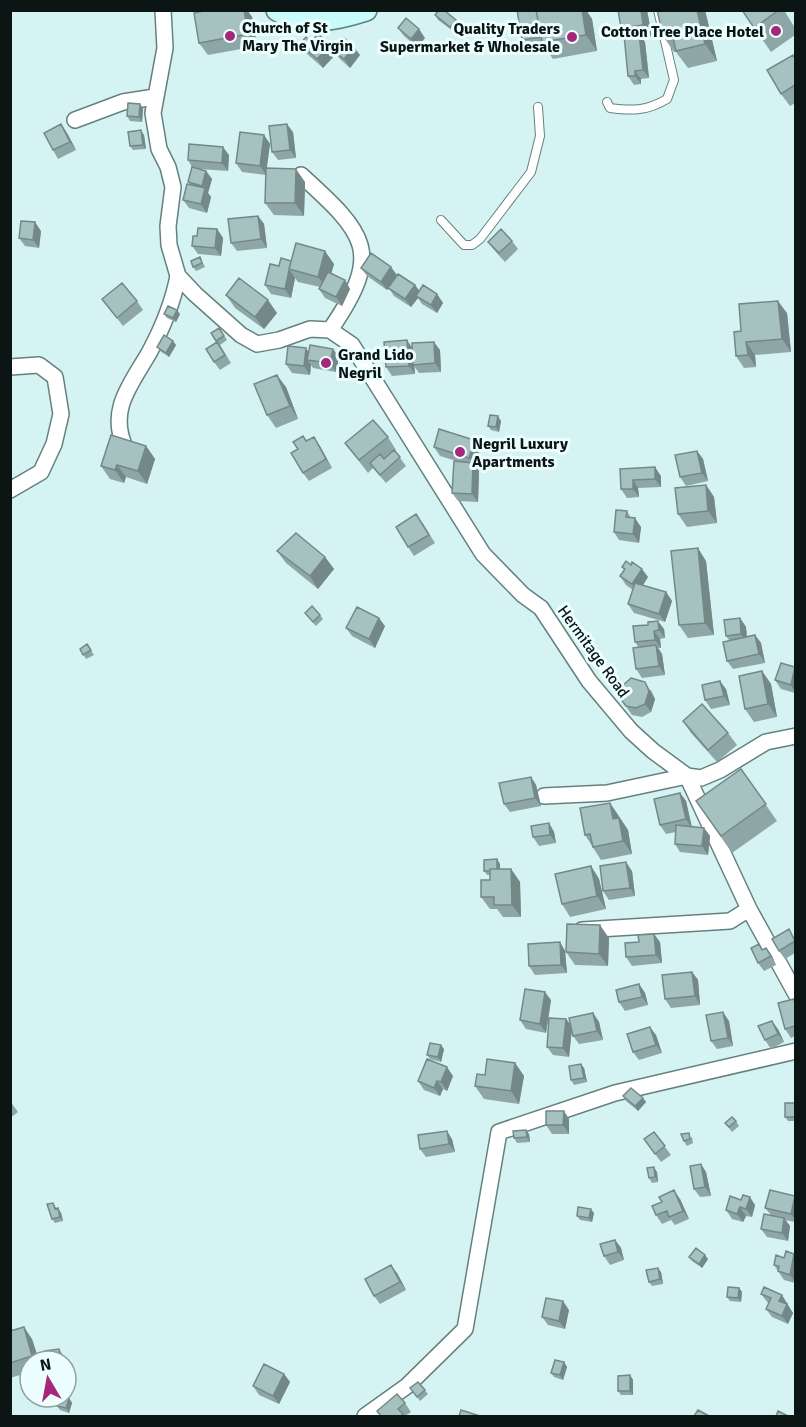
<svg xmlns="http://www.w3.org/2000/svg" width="806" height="1427" font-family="Signika,sans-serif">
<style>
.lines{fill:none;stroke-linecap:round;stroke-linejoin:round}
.lane-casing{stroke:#658080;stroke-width:10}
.street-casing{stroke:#658080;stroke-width:18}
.secondary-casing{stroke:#658080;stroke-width:24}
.lane{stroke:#fff;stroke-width:8}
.street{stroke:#fff;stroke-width:15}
.secondary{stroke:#c8fbfb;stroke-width:21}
.wall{fill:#8ea7a6}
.shaded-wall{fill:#748887}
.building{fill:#a5c2c1;stroke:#748887;stroke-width:1.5}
.poi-dot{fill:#a52779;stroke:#ecfefe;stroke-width:2}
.labels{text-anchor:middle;stroke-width:6;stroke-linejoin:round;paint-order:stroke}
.poi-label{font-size:16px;font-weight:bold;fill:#0a1514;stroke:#ecfefe;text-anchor:start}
.street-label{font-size:16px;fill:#0a1514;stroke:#ecfefe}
</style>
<rect width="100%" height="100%" fill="#d5f3f3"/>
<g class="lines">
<defs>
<path id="lane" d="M 607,102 L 610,108 C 632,111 647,111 667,99 L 674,80 L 658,10
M 441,220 L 464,245 L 472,245 L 480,239 L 531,172 L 540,136 L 538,107"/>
<path id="street" d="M 163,10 L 165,48 L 153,113 L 159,149 L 168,167 L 173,187 L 168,226 L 169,245 L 178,276 L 195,294 L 241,335 L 257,344 L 279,340 L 310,329 L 330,330 L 352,345 L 483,554 L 523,595 L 541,608 L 589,681 L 631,731 L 653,751 L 687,776 L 749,909 L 796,994
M 75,120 L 123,102 L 155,97
M 301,175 C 366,234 384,252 330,330
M 10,367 L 39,365 L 55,377 L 61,414 L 54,444 L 41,472 L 10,490
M 125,447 C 108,410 131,384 149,353 C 162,329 173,302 178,276
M 544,796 L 607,793 L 687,776 L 701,778 L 720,770 L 766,742 L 796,736
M 582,930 L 730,921 L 749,909
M 365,1416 L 407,1386 L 465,1329 L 499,1132 L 615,1093 L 796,1051"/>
<path id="secondary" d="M 277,10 C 304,27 338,19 366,10"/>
</defs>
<use href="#lane" class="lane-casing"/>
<use href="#street" class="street-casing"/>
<use href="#secondary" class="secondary-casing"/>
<use href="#lane" class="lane"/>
<use href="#street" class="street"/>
<use href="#secondary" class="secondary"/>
</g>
<path class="wall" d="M 208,10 L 247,10 L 252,17 L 257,46 L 208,55 L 199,43 Z
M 517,10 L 586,10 L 592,19 L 597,51 L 553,59 L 544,46 L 528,48 L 522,40 Z
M 647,10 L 652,37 L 642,39 L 645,42 L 649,78 L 641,79 L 641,84 L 634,85 L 628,76 L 626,35 L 621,28 Z
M 657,10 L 705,10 L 717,61 L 688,68 L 676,52 L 674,52 L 663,36 Z
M 742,10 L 784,10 L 795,28 L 795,35 L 771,52 Z
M 435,15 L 456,20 L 459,24 L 453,31 L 438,20 Z
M 398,28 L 425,38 L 417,47 L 404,36 Z
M 311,42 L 330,45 L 336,54 L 323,68 L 306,53 L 300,44 Z
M 334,51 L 360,55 L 350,68 L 340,59 Z
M 795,58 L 795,103 L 790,106 L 781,94 Z
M 143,108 L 142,122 L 130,121 L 127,116 Z
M 61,124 L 67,133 L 76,150 L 58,159 L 53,150 Z
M 293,132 L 296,158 L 278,160 L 272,152 Z
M 144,135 L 146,149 L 133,150 L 130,146 Z
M 264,135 L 270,144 L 266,168 L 305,182 L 304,216 L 274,215 L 265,203 L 266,175 L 242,172 L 236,163 Z
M 229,155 L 228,171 L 200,169 L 206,171 L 212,179 L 208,193 L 211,197 L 207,213 L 189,208 L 183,200 L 190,185 L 188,182 L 192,167 L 188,160 Z
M 258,216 L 264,224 L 267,248 L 237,251 L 231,243 Z
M 217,229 L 223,238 L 221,256 L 198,254 L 192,246 L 197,236 Z
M 41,231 L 39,248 L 25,246 L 19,238 Z
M 512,241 L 518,249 L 505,262 L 494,250 L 488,242 Z
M 200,257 L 205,267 L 196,271 L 193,267 Z
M 291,261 L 334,264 L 331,273 L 345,280 L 350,289 L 342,306 L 325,298 L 319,289 L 320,287 L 298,282 L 295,278 L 291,298 L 271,294 L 265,285 L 279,266 Z
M 361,268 L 397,275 L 419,291 L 437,294 L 443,303 L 437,313 L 422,304 L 418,298 L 411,307 L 394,296 L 389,288 L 387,290 L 367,276 Z
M 226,295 L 277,313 L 264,329 L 235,308 Z
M 102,299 L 137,301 L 143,310 L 123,326 Z
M 787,313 L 791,352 L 755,355 L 756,367 L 744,368 L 736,356 L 741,331 Z
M 164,314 L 180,314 L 176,322 L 167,318 Z
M 219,328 L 227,340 L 220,345 L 231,363 L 220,370 L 214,362 L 217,342 L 211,333 Z
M 176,345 L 169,357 L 160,351 L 157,347 Z
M 412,348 L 440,350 L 441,372 L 419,373 L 414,366 L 415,374 L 392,376 L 386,367 Z
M 333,349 L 339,357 L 336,372 L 313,368 L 311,365 L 310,375 L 292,373 L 286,364 L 309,352 Z
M 286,387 L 298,419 L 276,428 L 267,415 Z
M 501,421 L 499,432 L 491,430 L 488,426 Z
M 303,436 L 307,441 L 314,437 L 332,468 L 309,481 L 303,473 L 298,449 Z
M 388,437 L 396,450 L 395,451 L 406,466 L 386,483 L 373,468 L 368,473 L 345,443 Z
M 146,446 L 155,459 L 147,484 L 126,477 L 124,483 L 110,479 L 101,466 Z
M 434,447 L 480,448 L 475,465 L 479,471 L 478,502 L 458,501 L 452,493 L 460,462 L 440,456 Z
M 697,451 L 703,459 L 708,481 L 686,486 L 680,477 Z
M 620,469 L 661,476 L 661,487 L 638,488 L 639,497 L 627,498 L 621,489 Z
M 706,485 L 714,497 L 717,523 L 687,527 L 678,514 Z
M 627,511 L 631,518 L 641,527 L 639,543 L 619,540 L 614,532 Z
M 422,522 L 435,543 L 414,556 L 408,547 Z
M 277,551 L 325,557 L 334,569 L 318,589 L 286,563 Z
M 706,561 L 714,635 L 688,638 L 679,625 Z
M 622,567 L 648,577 L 643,585 L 666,592 L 672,601 L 665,622 L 634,613 L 628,604 L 633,590 L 626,585 L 620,576 L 624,570 Z
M 305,613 L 320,615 L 323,619 L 316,626 Z
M 740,618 L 746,627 L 747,637 L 755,635 L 761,643 L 765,663 L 733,669 L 727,661 L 729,640 L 726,636 Z
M 385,626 L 375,648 L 352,636 L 346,628 Z
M 633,626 L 664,629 L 665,638 L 660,639 L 661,648 L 658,648 L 662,654 L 665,675 L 642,678 L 636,669 L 639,648 L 635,642 Z
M 87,644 L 94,655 L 86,659 L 80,649 Z
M 795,667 L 795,693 L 781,689 L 775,680 Z
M 762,671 L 771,684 L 777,717 L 754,722 L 745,709 Z
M 726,689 L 730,705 L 711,709 L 705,700 Z
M 651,690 L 655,699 L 651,712 L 642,717 L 632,715 L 620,698 Z
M 683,721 L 728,733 L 737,745 L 717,762 L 691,733 Z
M 741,769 L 777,821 L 732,853 L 696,801 Z
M 531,777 L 536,785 L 541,806 L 510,812 L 504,804 Z
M 680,793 L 686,801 L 692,827 L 704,828 L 710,836 L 708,855 L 680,852 L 675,844 L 676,832 L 666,834 L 660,825 Z
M 610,803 L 628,830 L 632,854 L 601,860 L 585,835 Z
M 549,823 L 554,832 L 556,843 L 539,846 L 533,837 Z
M 500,864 L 500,869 L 511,869 L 520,882 L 521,917 L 503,917 L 497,909 L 490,909 L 481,897 L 490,880 L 490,875 L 487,875 L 484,871 Z
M 591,866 L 599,879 L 606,909 L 570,917 L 562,904 Z
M 632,871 L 635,896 L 609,900 L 603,891 Z
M 609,938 L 608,966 L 575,965 L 566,952 Z
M 795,938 L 795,953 L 785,959 L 779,951 Z
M 560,942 L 565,951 L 567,973 L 535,975 L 529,966 Z
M 639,942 L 660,942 L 662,963 L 632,966 L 626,957 Z
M 766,948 L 772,956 L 776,965 L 764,971 L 758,963 L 762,950 Z
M 692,972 L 698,980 L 700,1005 L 671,1008 L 665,999 Z
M 639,984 L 645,993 L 648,1005 L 625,1011 L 619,1002 Z
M 551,1000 L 546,1033 L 526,1029 L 520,1020 Z
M 795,1001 L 795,1036 L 791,1038 L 785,1029 Z
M 593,1013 L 599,1022 L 603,1040 L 579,1044 L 573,1036 L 572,1030 L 569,1057 L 553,1055 L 547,1047 L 566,1019 L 571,1025 Z
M 729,1021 L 733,1046 L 717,1049 L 711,1041 Z
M 778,1029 L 784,1042 L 771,1049 L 765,1040 Z
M 656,1035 L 662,1053 L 639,1060 L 633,1052 Z
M 444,1049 L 441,1062 L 430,1059 L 427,1055 Z
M 515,1063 L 524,1076 L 519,1104 L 484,1099 L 475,1086 L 485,1075 Z
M 584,1068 L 587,1082 L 574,1085 L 571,1080 Z
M 453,1076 L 447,1091 L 443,1089 L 440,1096 L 424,1090 L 418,1081 Z
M 623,1096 L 643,1098 L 646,1102 L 638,1111 L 626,1101 Z
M 10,1101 L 18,1112 L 10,1118 Z
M 795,1103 L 795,1121 L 788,1121 L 785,1117 Z
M 569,1119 L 569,1134 L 552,1134 L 546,1125 Z
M 736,1121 L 739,1126 L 732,1132 L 725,1123 Z
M 654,1132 L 671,1155 L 661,1162 L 644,1139 Z
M 529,1134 L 530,1142 L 517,1143 L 514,1138 Z
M 692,1137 L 693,1143 L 687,1146 L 684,1141 Z
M 452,1139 L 455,1152 L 426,1157 L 420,1149 Z
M 657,1172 L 658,1182 L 652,1183 L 649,1178 Z
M 706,1172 L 711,1196 L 700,1197 L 694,1189 Z
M 795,1196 L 795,1222 L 785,1220 L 790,1226 L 788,1241 L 767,1237 L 761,1229 L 771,1215 L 765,1208 Z
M 680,1199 L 689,1219 L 675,1225 L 671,1220 L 662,1224 L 656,1215 Z
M 741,1200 L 755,1205 L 752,1217 L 746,1216 L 743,1222 L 732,1219 L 726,1210 Z
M 53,1203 L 57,1209 L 61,1213 L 63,1221 L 55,1223 L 52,1219 Z
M 594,1213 L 592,1222 L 580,1220 L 577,1216 Z
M 615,1240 L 621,1248 L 624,1260 L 610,1265 L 604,1256 Z
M 795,1256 L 795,1283 L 784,1280 L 774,1265 L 784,1258 Z
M 689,1257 L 708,1259 L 702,1268 L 692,1261 Z
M 661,1272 L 663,1284 L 652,1286 L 649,1282 Z
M 397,1273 L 406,1290 L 380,1304 L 374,1296 Z
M 739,1288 L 742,1292 L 741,1302 L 730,1301 L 727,1297 Z
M 761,1294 L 788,1303 L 787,1305 L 793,1313 L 788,1324 L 772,1317 L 766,1309 L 768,1303 Z
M 569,1310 L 565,1329 L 548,1325 L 542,1317 Z
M 10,1331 L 32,1339 L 39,1361 L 30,1361 L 30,1372 L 10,1378 Z
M 564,1362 L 567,1367 L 563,1380 L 554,1377 L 551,1373 Z
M 284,1374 L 290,1382 L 279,1404 L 259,1395 L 253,1386 Z
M 630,1375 L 633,1380 L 633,1395 L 621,1395 L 618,1391 Z
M 410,1388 L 425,1390 L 428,1394 L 420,1401 Z
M 69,1398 L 72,1403 L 69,1413 L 60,1410 L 57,1406 Z
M 405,1403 L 411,1412 L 405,1416 L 381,1416 L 377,1411 Z"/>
<path class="shaded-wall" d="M 244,10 L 247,10 L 252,17 L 257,46 L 248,34 Z
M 582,10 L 586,10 L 592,19 L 597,51 L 586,35 Z
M 641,10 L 647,10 L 652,37 L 643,25 Z
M 697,10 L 705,10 L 717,61 L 705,44 Z
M 456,20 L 459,24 L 453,31 L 450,27 Z
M 419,29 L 425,38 L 417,47 L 411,39 Z
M 639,33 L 645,42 L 649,78 L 643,70 Z
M 330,45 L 336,54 L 323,68 L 317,59 Z
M 354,47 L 360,55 L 350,68 L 344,59 Z
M 635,71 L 641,79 L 641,84 L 635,76 Z
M 140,104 L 143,108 L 142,122 L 139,117 Z
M 61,124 L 67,133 L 76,150 L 70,142 Z
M 287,124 L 293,132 L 296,158 L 290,150 Z
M 141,130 L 144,135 L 146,149 L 143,145 Z
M 264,135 L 270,144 L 266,175 L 260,166 Z
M 223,147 L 229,155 L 228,171 L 222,163 Z
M 296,169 L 305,182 L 304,216 L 295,203 Z
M 206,171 L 212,179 L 208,193 L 211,197 L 207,213 L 201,204 L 205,189 L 202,186 Z
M 258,216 L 264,224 L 267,248 L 261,239 Z
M 35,222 L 41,231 L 39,248 L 33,240 Z
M 217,229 L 223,238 L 221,256 L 215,248 Z
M 325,251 L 334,264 L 327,289 L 318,277 Z
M 391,267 L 397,275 L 387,290 L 381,282 Z
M 289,269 L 295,278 L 291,298 L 285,289 Z
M 345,280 L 350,289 L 342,306 L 336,297 Z
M 415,285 L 421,293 L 416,296 L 418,298 L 411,307 L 405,299 Z
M 437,294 L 443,303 L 437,313 L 431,305 Z
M 268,300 L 277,313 L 264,329 L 255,317 Z
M 778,301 L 787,313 L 791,352 L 782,339 Z
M 177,310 L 180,314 L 176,322 L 173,318 Z
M 407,340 L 413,349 L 415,374 L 409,366 Z
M 173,341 L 176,345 L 169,357 L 166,353 Z
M 434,342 L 440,350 L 441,372 L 435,363 Z
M 746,342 L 755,355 L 756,367 L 748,355 Z
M 306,348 L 312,357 L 307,360 L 311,365 L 310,375 L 304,366 Z
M 333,349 L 339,357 L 336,372 L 330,363 Z
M 277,375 L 286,387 L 298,419 L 290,406 Z
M 498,416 L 501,421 L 499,432 L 496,427 Z
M 314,437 L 320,446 L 332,468 L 326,459 Z
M 474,440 L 480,448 L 475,465 L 479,471 L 478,502 L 472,494 L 473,464 L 469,458 Z
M 146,446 L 155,459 L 147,484 L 138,471 Z
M 697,451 L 703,459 L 708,481 L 702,473 Z
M 117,465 L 126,477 L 124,483 L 115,470 Z
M 655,467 L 661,476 L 661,487 L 655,479 Z
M 633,480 L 638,488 L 639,497 L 633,489 Z
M 706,485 L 714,497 L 717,523 L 708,511 Z
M 635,518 L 641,527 L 639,543 L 633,534 Z
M 698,548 L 706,561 L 714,635 L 705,623 Z
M 325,557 L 334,569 L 318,589 L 310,576 Z
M 642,569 L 648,577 L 638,593 L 632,584 Z
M 666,592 L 672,601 L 665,622 L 659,614 Z
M 379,618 L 385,626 L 375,648 L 369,639 Z
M 740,618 L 746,627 L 747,643 L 741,634 Z
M 658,621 L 664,629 L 665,638 L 659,630 Z
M 654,631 L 660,639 L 661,648 L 655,640 Z
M 755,635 L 761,643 L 765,663 L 759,654 Z
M 656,645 L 662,654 L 665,675 L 659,666 Z
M 795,669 L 795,692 L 791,685 Z
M 762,671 L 771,684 L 777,717 L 768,704 Z
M 720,681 L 726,689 L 730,705 L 724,696 Z
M 645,682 L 655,699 L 651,712 L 645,704 Z
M 531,777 L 536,785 L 541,806 L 535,798 Z
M 680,793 L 686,801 L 692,828 L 686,819 Z
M 610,803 L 628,830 L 632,854 L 623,841 L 613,819 Z
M 549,823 L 554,832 L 556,843 L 550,835 Z
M 704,828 L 710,836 L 708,855 L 702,846 Z
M 497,859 L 500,864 L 500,874 L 497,870 Z
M 626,862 L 632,871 L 635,896 L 630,888 Z
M 591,866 L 599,879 L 606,909 L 597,896 Z
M 511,869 L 520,882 L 521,917 L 512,905 Z
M 600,925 L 609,938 L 608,966 L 599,954 Z
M 654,934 L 660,942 L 662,963 L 656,955 Z
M 560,942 L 565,951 L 567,973 L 561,965 Z
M 766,948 L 772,956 L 776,965 L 771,956 Z
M 692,972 L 698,980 L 700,1005 L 695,996 Z
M 639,984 L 645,993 L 648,1005 L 642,997 Z
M 545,992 L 551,1000 L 546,1033 L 540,1024 Z
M 723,1012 L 729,1021 L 733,1046 L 728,1038 Z
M 593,1013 L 599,1022 L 603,1040 L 597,1031 Z
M 566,1019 L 572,1027 L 569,1057 L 563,1048 Z
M 772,1021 L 778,1029 L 784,1042 L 778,1034 Z
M 650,1027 L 656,1035 L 662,1053 L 656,1045 Z
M 441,1045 L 444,1049 L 441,1062 L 438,1057 Z
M 515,1063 L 524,1076 L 519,1104 L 511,1091 Z
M 581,1064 L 584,1068 L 587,1082 L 584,1078 Z
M 447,1067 L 453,1076 L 447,1091 L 441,1082 Z
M 437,1081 L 443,1089 L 440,1096 L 434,1088 Z
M 643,1098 L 646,1102 L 638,1111 L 635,1106 Z
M 564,1111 L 569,1119 L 569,1134 L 563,1125 Z
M 526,1130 L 529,1134 L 530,1142 L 527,1137 Z
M 447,1131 L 452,1139 L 455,1152 L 449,1144 Z
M 701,1164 L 706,1172 L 711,1196 L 705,1187 Z
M 654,1167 L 657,1172 L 658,1182 L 655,1177 Z
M 674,1190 L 680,1199 L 689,1219 L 683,1211 Z
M 795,1196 L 795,1220 L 791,1214 Z
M 750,1197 L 755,1205 L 752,1217 L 746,1209 Z
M 740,1207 L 746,1216 L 743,1222 L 737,1214 Z
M 58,1208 L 61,1213 L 63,1221 L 60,1217 Z
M 591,1209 L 594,1213 L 592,1222 L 589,1218 Z
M 784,1218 L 790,1226 L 788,1241 L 782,1233 Z
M 615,1240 L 621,1248 L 624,1260 L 618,1252 Z
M 794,1254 L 795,1256 L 795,1282 L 790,1275 Z
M 705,1255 L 708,1259 L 702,1268 L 699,1264 Z
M 391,1265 L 397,1273 L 406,1290 L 400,1282 Z
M 658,1268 L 661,1272 L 663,1284 L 660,1279 Z
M 739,1288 L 742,1292 L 741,1302 L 738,1298 Z
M 782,1295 L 793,1313 L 788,1324 L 782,1316 L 779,1301 Z
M 563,1301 L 569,1310 L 565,1329 L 559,1321 Z
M 24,1327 L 32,1339 L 39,1361 L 35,1361 L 32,1356 Z
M 59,1349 L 64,1357 L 65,1361 L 61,1361 Z
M 564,1362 L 567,1367 L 563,1380 L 560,1375 Z
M 284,1374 L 290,1382 L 279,1404 L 273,1396 Z
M 630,1375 L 633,1380 L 633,1395 L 630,1391 Z
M 69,1398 L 72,1403 L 69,1413 L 66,1408 Z"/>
<path class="building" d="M 208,10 L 244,10 L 248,34 L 199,43 L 194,13 Z
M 439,10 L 444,10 L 456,20 L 450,27 L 435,15 Z
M 517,10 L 536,10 L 541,37 L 522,40 Z
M 536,10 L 582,10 L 586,35 L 542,42 Z
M 618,10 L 641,10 L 643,25 L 621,28 Z
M 657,10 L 697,10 L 705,44 L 676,51 L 672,33 L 663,36 Z
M 742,10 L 779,10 L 754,28 Z
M 406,18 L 419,29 L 411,39 L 398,28 Z
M 639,33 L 643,70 L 635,71 L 635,76 L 628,76 L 624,35 Z
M 318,34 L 330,45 L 317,59 L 300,44 L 306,37 L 311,42 Z
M 344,38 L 354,47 L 344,59 L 334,51 Z
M 793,55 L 795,59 L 795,85 L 781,94 L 767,70 Z
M 128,103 L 140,104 L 139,117 L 127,116 Z
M 61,124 L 70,142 L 53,150 L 44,133 Z
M 287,124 L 290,150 L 272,152 L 269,126 Z
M 141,130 L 143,145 L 130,146 L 128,132 Z
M 240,132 L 264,135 L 260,166 L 236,163 Z
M 189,144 L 223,147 L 222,163 L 188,160 Z
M 192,167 L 206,171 L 202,186 L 188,182 Z
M 266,168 L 296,169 L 295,203 L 265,203 Z
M 187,184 L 205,188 L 201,204 L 183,200 Z
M 258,216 L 261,239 L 231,243 L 228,219 Z
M 21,221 L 35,222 L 33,240 L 19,238 Z
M 198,228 L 217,229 L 215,248 L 192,246 L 193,236 L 197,236 Z
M 501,229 L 512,241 L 499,253 L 488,242 Z
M 296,243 L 325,251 L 318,277 L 289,269 Z
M 371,253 L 391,267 L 381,282 L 361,268 Z
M 200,257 L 202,263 L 193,267 L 191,261 Z
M 281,258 L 291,261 L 285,289 L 265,285 L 270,264 L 279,266 Z
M 328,272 L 345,280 L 336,297 L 319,289 Z
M 398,274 L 415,285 L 405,299 L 388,288 Z
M 239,278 L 268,300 L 255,317 L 226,295 Z
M 122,283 L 137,301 L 117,318 L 102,299 Z
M 423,285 L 437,294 L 431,305 L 416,296 Z
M 778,301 L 782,339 L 746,342 L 748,355 L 736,356 L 734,332 L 741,331 L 739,304 Z
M 168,306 L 177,310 L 173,318 L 164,314 Z
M 219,328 L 224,336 L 216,341 L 211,333 Z
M 164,335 L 173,341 L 166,353 L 157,347 Z
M 407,340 L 409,366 L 386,367 L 384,342 Z
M 217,342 L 225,355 L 214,362 L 206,349 Z
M 434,342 L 435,363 L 413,365 L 412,343 Z
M 310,345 L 333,349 L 330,363 L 307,360 Z
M 288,346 L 306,348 L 304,366 L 286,364 Z
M 277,375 L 290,406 L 267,415 L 254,384 Z
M 490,415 L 498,416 L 496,427 L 488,426 Z
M 373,420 L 388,437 L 359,460 L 345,443 Z
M 439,429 L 474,440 L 469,458 L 434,447 Z
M 111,435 L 146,446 L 138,471 L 117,465 L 115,470 L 101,466 Z
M 303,436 L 306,441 L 314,437 L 326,459 L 303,473 L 291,453 L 298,449 L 293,442 Z
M 394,450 L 400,457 L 380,475 L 370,463 L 380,454 L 384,459 Z
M 697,451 L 702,473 L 680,477 L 675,455 Z
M 454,461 L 473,463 L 472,494 L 452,493 Z
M 655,467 L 655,479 L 633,480 L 633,489 L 621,489 L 620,469 Z
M 706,485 L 708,511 L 678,514 L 675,488 Z
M 616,510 L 627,511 L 626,517 L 635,518 L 633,534 L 614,532 Z
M 416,514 L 429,535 L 408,547 L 396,527 Z
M 296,533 L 325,557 L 310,576 L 277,551 Z
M 698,548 L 705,623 L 679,625 L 671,551 Z
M 626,561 L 631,565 L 632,562 L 642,569 L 632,584 L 620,576 L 625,569 L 622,567 Z
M 635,583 L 666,592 L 659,614 L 628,604 Z
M 312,606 L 320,615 L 313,622 L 305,613 Z
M 357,607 L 379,618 L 369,639 L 346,628 Z
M 740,618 L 741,634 L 726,636 L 724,620 Z
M 658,621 L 659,630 L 654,631 L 655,640 L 635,642 L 633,626 L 648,625 L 648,622 Z
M 755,635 L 759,654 L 727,661 L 723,642 Z
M 87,644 L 91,650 L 83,655 L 80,649 Z
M 656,645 L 659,666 L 636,669 L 633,648 Z
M 781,663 L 795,667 L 791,685 L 775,680 Z
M 762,671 L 768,704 L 745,709 L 739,676 Z
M 631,678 L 645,682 L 649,691 L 645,704 L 636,708 L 626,706 L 620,698 L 620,688 Z
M 720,681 L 724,696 L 705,700 L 702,685 Z
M 702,704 L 728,733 L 708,750 L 683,721 Z
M 741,769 L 766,804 L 721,836 L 696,801 Z
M 531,777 L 535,798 L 504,804 L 499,783 Z
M 680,793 L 686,819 L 660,825 L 654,799 Z
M 610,803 L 613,819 L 619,818 L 623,841 L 593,847 L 590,834 L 585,835 L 580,808 Z
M 549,823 L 550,835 L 533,837 L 531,826 Z
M 676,825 L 704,828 L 702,846 L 675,844 Z
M 497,859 L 497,869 L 490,869 L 490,871 L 484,871 L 484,860 Z
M 626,862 L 630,888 L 603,891 L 600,866 Z
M 591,866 L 597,896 L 562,904 L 555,874 Z
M 490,869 L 511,869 L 512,905 L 494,905 L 494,897 L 481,897 L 481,880 L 490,880 Z
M 567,924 L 600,925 L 599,954 L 566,952 Z
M 789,929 L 795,941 L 779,951 L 772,939 Z
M 654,934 L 656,955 L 626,957 L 625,943 L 639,942 L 638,935 Z
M 560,942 L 561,965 L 529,966 L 528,944 Z
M 759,944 L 762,950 L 766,948 L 771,956 L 758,963 L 751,948 Z
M 692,972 L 695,996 L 665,999 L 662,975 Z
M 639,984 L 642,997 L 619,1002 L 616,990 Z
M 525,989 L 545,992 L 540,1024 L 520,1020 Z
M 794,999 L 795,1004 L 795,1026 L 785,1029 L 778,1003 Z
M 723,1012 L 728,1038 L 711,1041 L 706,1015 Z
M 593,1013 L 597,1031 L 573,1036 L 569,1018 Z
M 549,1018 L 566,1019 L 563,1048 L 547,1047 Z
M 772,1021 L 778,1034 L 765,1040 L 758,1026 Z
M 650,1027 L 656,1045 L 633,1052 L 627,1034 Z
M 430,1043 L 441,1045 L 438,1057 L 427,1055 Z
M 427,1059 L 447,1067 L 441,1082 L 437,1081 L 434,1088 L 418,1081 Z
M 487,1059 L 515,1063 L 511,1091 L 475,1086 L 477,1074 L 485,1075 Z
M 581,1064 L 584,1078 L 571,1080 L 569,1066 Z
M 631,1088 L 643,1098 L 635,1106 L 623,1096 Z
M 785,1103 L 795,1103 L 795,1117 L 785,1117 Z
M 546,1111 L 564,1111 L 563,1125 L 546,1125 Z
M 732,1117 L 736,1121 L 729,1127 L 725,1123 Z
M 526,1130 L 527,1137 L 514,1138 L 513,1131 Z
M 447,1131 L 449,1144 L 420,1149 L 418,1135 Z
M 654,1132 L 665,1146 L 655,1154 L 644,1139 Z
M 689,1133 L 690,1139 L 684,1141 L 681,1134 Z
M 701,1164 L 705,1187 L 694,1189 L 690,1166 Z
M 654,1167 L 655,1177 L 649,1178 L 647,1168 Z
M 674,1190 L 683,1211 L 669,1217 L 667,1211 L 656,1215 L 652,1206 L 662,1202 L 659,1197 Z
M 770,1190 L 795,1196 L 791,1214 L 765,1208 Z
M 743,1195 L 750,1197 L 746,1209 L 740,1207 L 737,1214 L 726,1210 L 730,1196 L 741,1200 Z
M 53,1203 L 55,1209 L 58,1208 L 60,1217 L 52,1219 L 47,1204 Z
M 578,1207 L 591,1209 L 589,1218 L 577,1216 Z
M 764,1214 L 784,1218 L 782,1233 L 761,1229 Z
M 615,1240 L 618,1252 L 604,1256 L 600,1244 Z
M 696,1248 L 705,1255 L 699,1264 L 689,1257 Z
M 786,1251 L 794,1254 L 790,1275 L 778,1271 L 779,1266 L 774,1265 L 776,1255 L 784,1258 Z
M 391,1265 L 400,1282 L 374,1296 L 365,1279 Z
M 658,1268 L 660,1279 L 649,1282 L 646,1270 Z
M 728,1287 L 739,1288 L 738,1298 L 727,1297 Z
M 764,1287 L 782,1295 L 779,1301 L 787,1304 L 782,1316 L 766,1309 L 771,1298 L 761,1294 Z
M 546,1298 L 563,1301 L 559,1321 L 542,1317 Z
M 24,1327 L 32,1356 L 10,1363 L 10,1331 Z
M 59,1349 L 61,1361 L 47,1361 L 45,1351 Z
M 555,1360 L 564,1362 L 560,1375 L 551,1373 Z
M 264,1364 L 284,1374 L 273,1396 L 253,1386 Z
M 630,1375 L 630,1391 L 618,1391 L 618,1376 Z
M 418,1382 L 425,1390 L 417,1397 L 410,1388 Z
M 397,1394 L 405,1403 L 398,1409 L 403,1414 L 400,1416 L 381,1416 L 377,1411 Z
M 59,1397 L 69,1398 L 66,1408 L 57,1406 Z
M 461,1410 L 480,1416 L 459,1416 Z
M 698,1410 L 709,1416 L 694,1416 Z
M 778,1411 L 788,1416 L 776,1416 Z"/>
<g class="poi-dot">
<circle cx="776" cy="31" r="6"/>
<circle cx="230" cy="36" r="6"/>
<circle cx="572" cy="37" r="6"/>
<circle cx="326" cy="363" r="6"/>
<circle cx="460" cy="452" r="6"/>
</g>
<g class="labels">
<g class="poi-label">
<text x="242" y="33">Church of St<tspan x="242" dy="18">Mary The Virgin</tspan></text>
<text x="560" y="34" text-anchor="end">Quality Traders<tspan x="560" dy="18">Supermarket &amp; Wholesale</tspan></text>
<text x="764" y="37" text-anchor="end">Cotton Tree Place Hotel</text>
<text x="338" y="360">Grand Lido<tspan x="338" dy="18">Negril</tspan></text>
<text x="472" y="449">Negril Luxury<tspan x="472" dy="18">Apartments</tspan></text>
</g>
<g class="street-label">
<text transform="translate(594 651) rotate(54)" y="6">Hermitage Road</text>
</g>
</g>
<rect width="806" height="1427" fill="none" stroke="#0a1514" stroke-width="24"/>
<g transform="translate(48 1379) rotate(350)"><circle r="28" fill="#ecfefe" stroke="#92a1a0" stroke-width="1.5"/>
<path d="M0-4.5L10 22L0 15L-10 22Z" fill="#a52779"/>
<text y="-9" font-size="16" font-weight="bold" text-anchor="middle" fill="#0a1514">N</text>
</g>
</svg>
